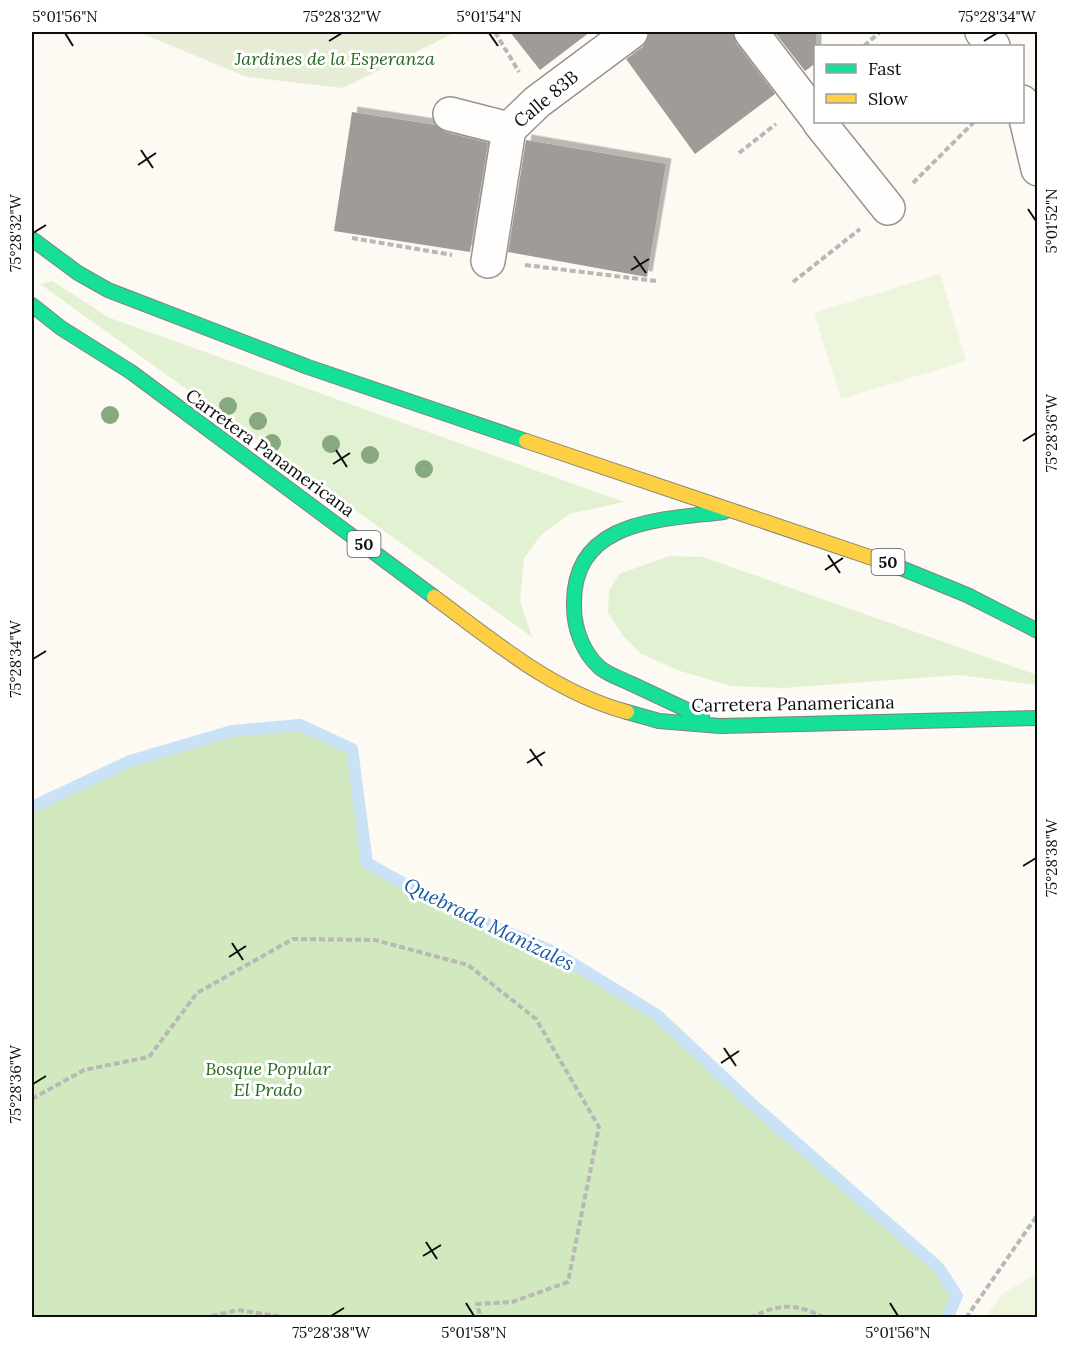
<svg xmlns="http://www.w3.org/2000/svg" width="1069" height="1349" font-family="Lora,serif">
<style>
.green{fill:#e3f1d3}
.forest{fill:#d2e9c0}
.cemetery{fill:#e6ecd6}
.pitch{fill:#edf5dc}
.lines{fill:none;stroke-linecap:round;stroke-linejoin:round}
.stream{stroke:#cae2f6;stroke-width:12}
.building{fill:#9f9c98;filter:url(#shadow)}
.street-casing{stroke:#959491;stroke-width:36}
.fast-casing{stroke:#82827e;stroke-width:16}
.slow-casing{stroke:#82827e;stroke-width:16}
.path{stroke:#b8b8b6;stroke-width:4;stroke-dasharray:6 3;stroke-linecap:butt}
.street{stroke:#fffefd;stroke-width:33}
.fast{stroke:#16e098;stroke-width:14}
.slow{stroke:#ffcf43;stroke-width:14}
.tree{fill:#86a97d}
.ticks{fill:none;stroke:#0e0e0e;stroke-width:2}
.labels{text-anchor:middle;stroke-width:6;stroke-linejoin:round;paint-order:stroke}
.shield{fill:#fff;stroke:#565656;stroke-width:1.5}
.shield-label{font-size:16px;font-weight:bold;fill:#0e0e0e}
.park-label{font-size:18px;font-style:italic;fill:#26671d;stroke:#fff}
.street-label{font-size:18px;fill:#0e0e0e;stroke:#fff}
.water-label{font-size:20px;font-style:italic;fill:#1658a2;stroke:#fff}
.neatline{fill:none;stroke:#0e0e0e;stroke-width:2}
.ticks-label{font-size:15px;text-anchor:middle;fill:#0e0e0e}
</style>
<defs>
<filter id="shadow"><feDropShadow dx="5.5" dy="-5.5" stdDeviation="0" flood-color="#0004"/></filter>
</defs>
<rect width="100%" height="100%" fill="#fcfaf2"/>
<path class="green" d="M 52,281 L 110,318 L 624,502 L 569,514 L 541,535 L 524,558 L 520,601 L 532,637 L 40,284 Z
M 669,556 L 703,557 L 1037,675 L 1037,685 L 959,675 L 784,688 L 731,686 L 677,670 L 640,653 L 624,637 L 608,613 L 609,591 L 619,574 Z"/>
<path class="forest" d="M 300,725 L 352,749 L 367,863 L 435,901 L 556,953 L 657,1015 L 752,1104 L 939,1268 L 957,1296 L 947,1317 L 32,1317 L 32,807 L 130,761 L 232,731 Z"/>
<path class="cemetery" d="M 138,32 L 456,32 L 343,88 L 247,77 Z"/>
<path class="pitch" d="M 940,274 L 966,361 L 841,399 L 814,313 Z
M 1037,1273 L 1037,1317 L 986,1317 L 1002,1294 Z"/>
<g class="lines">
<path class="stream" d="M 32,807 L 130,761 L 232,731 L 300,725 L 352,749 L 367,863 L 435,901 L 556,953 L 657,1015 L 752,1104 L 939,1268 L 957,1296 L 947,1318"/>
</g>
<path class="building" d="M 510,32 L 590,32 L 540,70 Z
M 649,32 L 733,32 L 736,43 L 775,94 L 695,154 L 626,59 L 643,47 Z
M 779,32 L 816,32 L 816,63 L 805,71 L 776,34 Z
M 352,112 L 436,125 L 445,132 L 488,143 L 470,252 L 334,231 Z
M 526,140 L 666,164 L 647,277 L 508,252 Z"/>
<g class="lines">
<defs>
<path id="street" d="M 751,32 L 816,117
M 982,32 L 993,46
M 1022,102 L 1038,169
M 450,114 L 509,129
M 819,122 L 888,208
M 488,261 L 509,129 L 537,102 L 631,32"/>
<path id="fast" d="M 32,239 L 78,273 L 108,290 L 308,367 L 526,441
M 32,305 L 61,328 L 131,372 L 434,597
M 896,566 L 967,595 L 1038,631
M 627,712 L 659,721 L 720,726 L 1038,718
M 702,717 C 679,706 655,695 632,684 C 622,679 608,675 599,667 C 583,652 574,629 574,606 C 572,519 661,520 724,512"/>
<path id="slow" d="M 526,441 L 896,566
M 434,597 C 495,642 553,692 627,712"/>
</defs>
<use href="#street" class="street-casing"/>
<use href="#fast" class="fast-casing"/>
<use href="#slow" class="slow-casing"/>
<path class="path" d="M 495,32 L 519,72
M 864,46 L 880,32
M 739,153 L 776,124
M 913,183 L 974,122
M 352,238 L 452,255
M 525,265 L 656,281
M 793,282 L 860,229
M 32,1099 L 84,1070 L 149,1057 L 197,993 L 293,939 L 375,940 L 468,965 L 536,1019 L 599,1127 L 568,1282 L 512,1302 L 477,1304 L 481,1318
M 203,1318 L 238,1310 L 290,1318
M 750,1318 C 780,1303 795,1303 825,1318
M 966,1318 L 1038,1214"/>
<use href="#street" class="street"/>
<use href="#fast" class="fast"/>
<use href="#slow" class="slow"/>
</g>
<g class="tree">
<circle cx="228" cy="406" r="9"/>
<circle cx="110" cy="415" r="9"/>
<circle cx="258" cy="421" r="9"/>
<circle cx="272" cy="443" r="9"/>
<circle cx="331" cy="444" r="9"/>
<circle cx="370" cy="455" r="9"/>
<circle cx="424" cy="469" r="9"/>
</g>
<path class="ticks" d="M 65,33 L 73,46M 489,33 L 498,46M 329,41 L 342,33M 984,41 L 997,33M 141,150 L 153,168M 138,165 L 156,153M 1028,209 L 1036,221M 33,233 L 46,225M 634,256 L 646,273M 631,270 L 649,259M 1023,441 L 1036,433M 336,450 L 347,467M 333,464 L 350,453M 828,555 L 840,573M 825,570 L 843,558M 33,659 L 46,651M 530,749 L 542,766M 527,763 L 545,752M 1023,866 L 1036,858M 232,943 L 243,960M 229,957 L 246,946M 724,1048 L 736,1066M 721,1063 L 739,1051M 33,1084 L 46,1076M 426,1242 L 437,1259M 423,1256 L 441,1245M 466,1303 L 474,1316M 890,1303 L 898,1316M 331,1316 L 344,1308"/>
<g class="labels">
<g class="shield">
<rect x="347.5" y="531" width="33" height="26" rx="4.5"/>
<rect x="871.5" y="549" width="33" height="26" rx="4.5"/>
</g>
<g class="shield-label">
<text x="364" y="550">50</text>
<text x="888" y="568">50</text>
</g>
<g class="park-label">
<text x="335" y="65">Jardines de la Esperanza</text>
<text x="268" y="1075">Bosque Popular<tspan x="268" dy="21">El Prado</tspan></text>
</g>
<g class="street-label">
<text transform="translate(546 99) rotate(-40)" y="6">Calle 83B</text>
<text transform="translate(270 453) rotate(36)" y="6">Carretera Panamericana</text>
<text transform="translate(793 704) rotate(-1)" y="6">Carretera Panamericana</text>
</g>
<g class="water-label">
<text transform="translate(489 924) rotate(26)" y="7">Quebrada Manizales</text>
</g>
</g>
<rect width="1069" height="1349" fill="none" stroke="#ffffff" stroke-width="66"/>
<rect x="814" y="45" width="210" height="78" fill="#ffffff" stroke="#9f9f9f" stroke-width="1.5"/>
<rect x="826" y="64" width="30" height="9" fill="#16e098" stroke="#9f9f9f" stroke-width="1.5"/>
<text x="868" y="75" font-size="18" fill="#0e0e0e">Fast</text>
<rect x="826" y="94" width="30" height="9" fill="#ffcf43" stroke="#9f9f9f" stroke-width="1.5"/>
<text x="868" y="105" font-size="18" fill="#0e0e0e">Slow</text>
<rect x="33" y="33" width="1003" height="1283" class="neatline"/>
<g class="ticks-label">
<text x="65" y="22">5°01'56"N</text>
<text x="342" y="22">75°28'32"W</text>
<text x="489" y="22">5°01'54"N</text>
<text x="997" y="22">75°28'34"W</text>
<text transform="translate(1052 221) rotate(-90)" y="5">5°01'52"N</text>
<text transform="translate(16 233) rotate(-90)" y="5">75°28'32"W</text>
<text transform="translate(1052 433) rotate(-90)" y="5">75°28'36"W</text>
<text transform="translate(16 659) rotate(-90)" y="5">75°28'34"W</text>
<text transform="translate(1052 858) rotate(-90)" y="5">75°28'38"W</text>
<text transform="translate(16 1084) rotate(-90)" y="5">75°28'36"W</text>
<text x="331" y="1338">75°28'38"W</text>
<text x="474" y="1338">5°01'58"N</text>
<text x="898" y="1338">5°01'56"N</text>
</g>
</svg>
